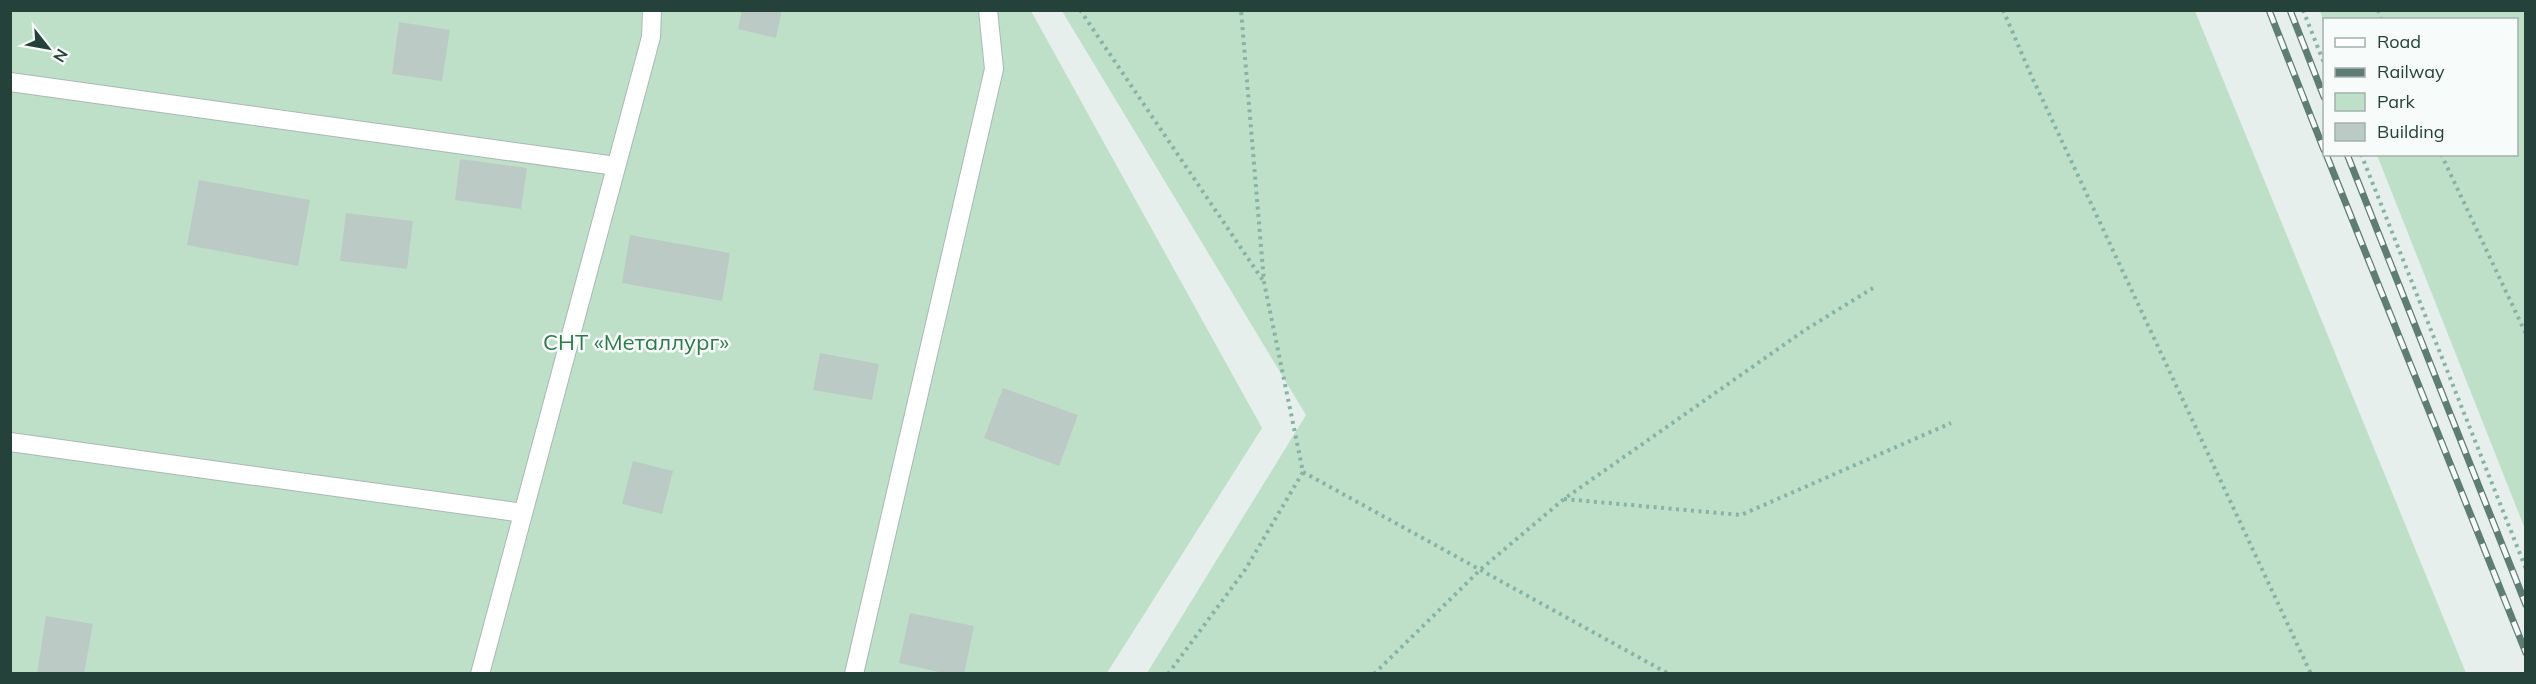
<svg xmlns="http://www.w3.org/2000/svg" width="2536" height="684" font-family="Mulish,sans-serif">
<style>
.green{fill:#bfe0c8}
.building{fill:#bbcac4}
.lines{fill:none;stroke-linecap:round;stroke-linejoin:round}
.street-casing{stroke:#a8b8b2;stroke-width:20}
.path{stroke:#86b3a5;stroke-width:4;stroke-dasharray:3 4.5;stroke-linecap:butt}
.street{stroke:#fff;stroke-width:18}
.rail-casing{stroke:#5f7d75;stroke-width:7}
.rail{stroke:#f7fbf9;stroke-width:4.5;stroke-dasharray:14;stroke-linecap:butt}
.labels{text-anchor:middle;stroke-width:5;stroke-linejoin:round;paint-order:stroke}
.park-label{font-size:22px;fill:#2d7a4b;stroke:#f7fbf9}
</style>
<rect width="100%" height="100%" fill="#e6efeb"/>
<path class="green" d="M 10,11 L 1031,11 L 1262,428 L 1107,673 L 11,673 Z
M 1062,11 L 2195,11 L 2466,673 L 1147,673 L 1306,415 Z
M 2320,11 L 2525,11 L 2525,529 L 2377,155 L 2516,154 L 2516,20 L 2324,20 L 2324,23 Z"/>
<path class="building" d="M 742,10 L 782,10 L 776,38 L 738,29 Z
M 399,22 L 450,30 L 442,81 L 392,74 Z
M 460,159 L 527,168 L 521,209 L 455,200 Z
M 199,180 L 310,200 L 298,266 L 187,245 Z
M 346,213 L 413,221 L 407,269 L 340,261 Z
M 630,235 L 730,253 L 722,301 L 622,283 Z
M 820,353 L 879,364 L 872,400 L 813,390 Z
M 1003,388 L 1078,415 L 1059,466 L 984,438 Z
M 633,461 L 673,471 L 662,514 L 622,504 Z
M 910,613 L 974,626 L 964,674 L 948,674 L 899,663 Z
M 46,616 L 93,624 L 84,674 L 37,673 Z"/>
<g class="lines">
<defs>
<path id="street" d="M 10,82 L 616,166
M 10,442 L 523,513
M 480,674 L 651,37 L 652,10
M 854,674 L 994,69 L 988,10"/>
</defs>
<use href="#street" class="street-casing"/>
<path class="path" d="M 1080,10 L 1264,282
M 2003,10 L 2031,75 L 2311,674
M 2303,10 L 2324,63
M 2378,10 L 2381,20
M 2361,154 L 2526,569
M 2441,154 L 2526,334
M 1303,472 L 1669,674
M 1564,499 L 1741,515 L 1951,423
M 1168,674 L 1245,570 L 1303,472 L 1264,282 L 1241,10
M 1374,674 L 1481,569 L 1564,499 L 1805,330 L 1873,288"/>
<use href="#street" class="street"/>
<defs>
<path id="rail" d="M 2269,10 L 2324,150
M 2290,10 L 2324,97
M 2326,154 L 2526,653
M 2347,154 L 2526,605"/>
</defs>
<use href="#rail" class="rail-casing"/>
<use href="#rail" class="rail"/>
</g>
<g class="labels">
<g class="park-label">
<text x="636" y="350">СНТ «Металлург»</text>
</g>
</g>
<rect width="2536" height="684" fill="none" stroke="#24423a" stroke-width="24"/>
<rect x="2323" y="18" width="195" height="138" fill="#f7fbf9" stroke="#a3b1ad" stroke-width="1.5"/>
<rect x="2335" y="38" width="30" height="9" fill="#ffffff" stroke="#a3b1ad" stroke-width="1.5"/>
<text x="2377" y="48" font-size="18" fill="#24423a">Road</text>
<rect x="2335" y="68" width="30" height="9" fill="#5f7d75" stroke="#a3b1ad" stroke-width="1.5"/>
<text x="2377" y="78" font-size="18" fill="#24423a">Railway</text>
<rect x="2335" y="93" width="30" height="18" fill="#bfe0c8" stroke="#a3b1ad" stroke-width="1.5"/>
<text x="2377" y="108" font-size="18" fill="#24423a">Park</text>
<rect x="2335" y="123" width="30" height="18" fill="#bbcac4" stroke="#a3b1ad" stroke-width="1.5"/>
<text x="2377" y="138" font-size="18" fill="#24423a">Building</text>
<g transform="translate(48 48) rotate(121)" stroke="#f7fbf9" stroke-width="4.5" paint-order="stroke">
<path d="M0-4.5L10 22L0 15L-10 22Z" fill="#24423a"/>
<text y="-9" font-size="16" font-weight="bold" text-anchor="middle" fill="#24423a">N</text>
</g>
</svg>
